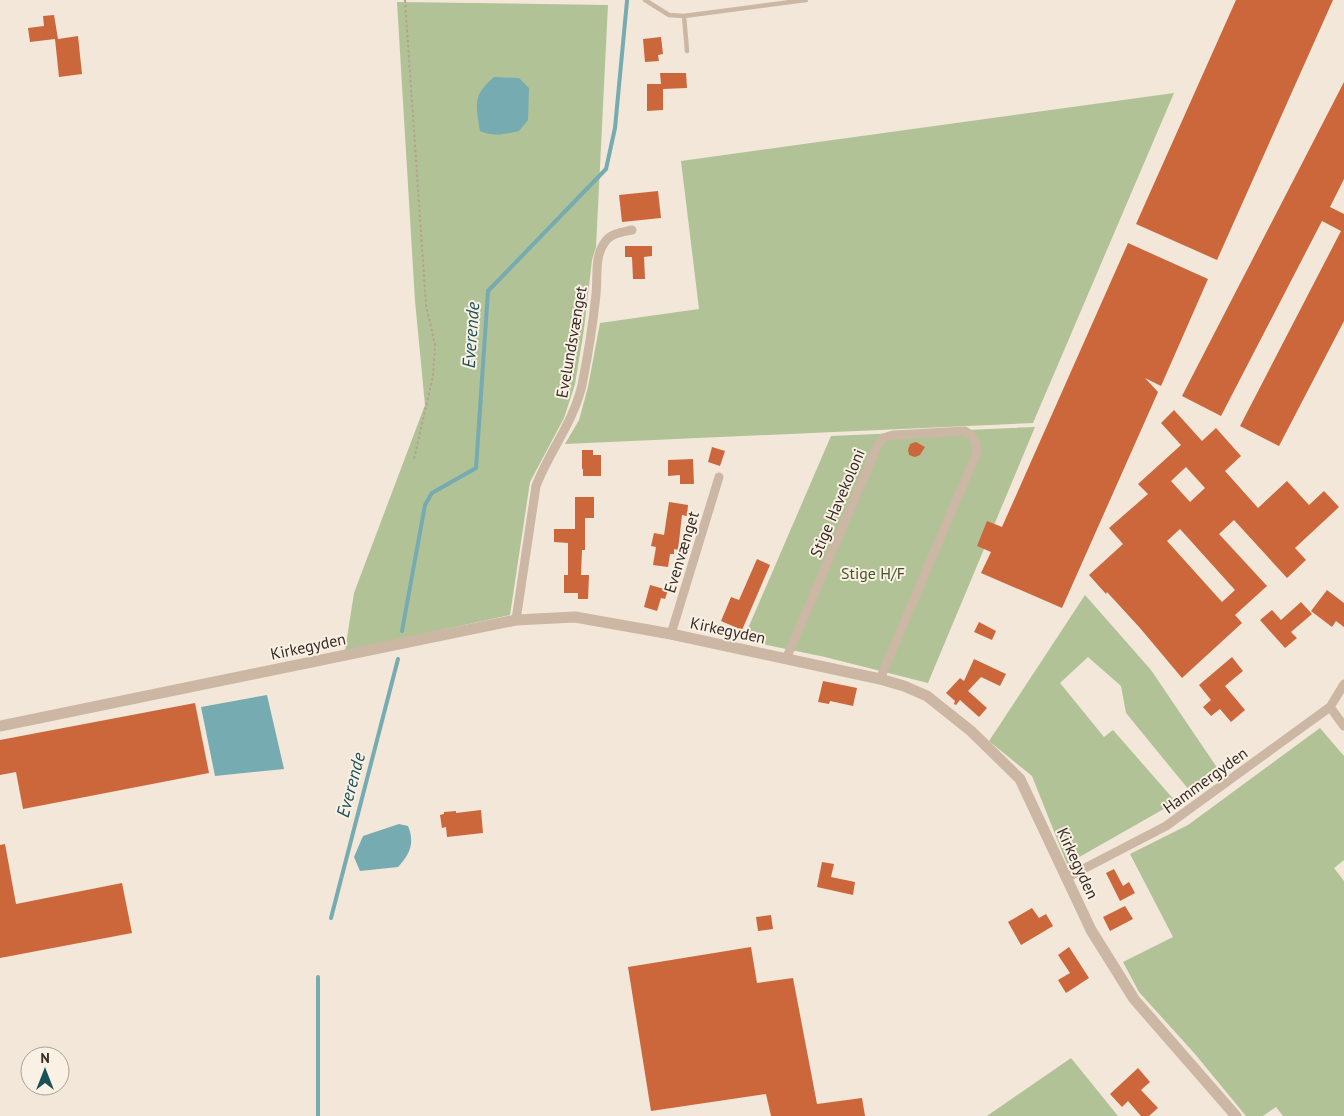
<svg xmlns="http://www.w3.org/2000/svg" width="1344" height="1116" font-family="'PT Sans',sans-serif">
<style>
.green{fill:#b1c297}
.water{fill:#75abb1}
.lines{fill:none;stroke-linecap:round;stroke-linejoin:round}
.stream{stroke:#75abb1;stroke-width:4}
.building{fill:#cc673c;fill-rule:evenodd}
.path{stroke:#b6a18d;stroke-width:2;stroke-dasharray:2.5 2.5;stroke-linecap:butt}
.service{stroke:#cbb7a3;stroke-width:4.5}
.minor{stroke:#cbb7a3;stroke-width:9}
.tertiary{stroke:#cbb7a3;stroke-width:11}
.labels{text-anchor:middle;stroke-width:4;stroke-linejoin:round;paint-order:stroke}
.street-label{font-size:16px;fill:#352b26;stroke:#faf1e4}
.park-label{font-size:16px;fill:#425528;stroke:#faf1e4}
.water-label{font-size:18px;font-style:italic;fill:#195159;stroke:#faf1e4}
</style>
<rect width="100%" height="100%" fill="#f2e7d8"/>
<path class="green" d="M 397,2 L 608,5 L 596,247 L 592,260 L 584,329 L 575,384 L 564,418 L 530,482 L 510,615 L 345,651 L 354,593 L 425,405 L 415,301 Z
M 1174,93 L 1033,423 L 565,444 L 579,420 L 588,387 L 600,323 L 699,309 L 681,161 Z
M 1035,427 L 928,683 L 825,657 L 743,640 L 831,436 Z
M 1085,595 L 1151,670 L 1218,769 L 1189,790 L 1126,713 L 1121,686 L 1088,657 L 1060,683 L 1104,737 L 1113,730 L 1176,802 L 1067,864 L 1032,776 L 989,741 Z
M 1320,728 L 1344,756 L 1344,860 L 1334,868 L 1344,881 L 1344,1116 L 1283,1116 L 1276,1107 L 1263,1116 L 1246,1116 L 1195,1054 L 1139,992 L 1123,962 L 1173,937 L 1130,854 L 1188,825 Z
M 1071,1058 L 1118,1116 L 987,1116 Z"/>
<path class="water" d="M 494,77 L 519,78 L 529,88 L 528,120 L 519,131 C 506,134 493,137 480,131 C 476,104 472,96 494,77 Z
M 267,695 L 284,769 L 215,776 L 201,707 Z
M 399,824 L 408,826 C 415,843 410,854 398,867 L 360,871 L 354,857 L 363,836 Z"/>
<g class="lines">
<path class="stream" d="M 402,631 L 425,505 L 432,493 L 476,468 L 488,291 L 606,169 L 615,128 L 627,1
M 331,918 L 398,659
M 318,977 L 318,1116"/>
</g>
<path class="building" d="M 1236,0 L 1333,0 L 1217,260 L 1136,224 Z
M 54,15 L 58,39 L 78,36 L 82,74 L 59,77 L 55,39 L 30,42 L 28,28 L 44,26 L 43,16 Z
M 661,37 L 663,54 L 658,55 L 659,61 L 645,62 L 643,39 Z
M 660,73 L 686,73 L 687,88 L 663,89 L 663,110 L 647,111 L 647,84 L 661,84 Z
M 1344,82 L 1344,179 L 1330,207 L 1344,214 L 1344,321 L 1279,446 L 1240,426 L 1341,231 L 1322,221 L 1221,416 L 1182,396 Z
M 658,191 L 661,218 L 622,222 L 619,195 Z
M 1128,243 L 1208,279 L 1161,386 L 1145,378 L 1158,392 L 1062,608 L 981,573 L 991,552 L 977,546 L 987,521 L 1002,527 Z
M 625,246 L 652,246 L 652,256 L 644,257 L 645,279 L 633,279 L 632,257 L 625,257 Z
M 1174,410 L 1202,441 L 1216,428 L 1241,456 L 1225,471 L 1258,508 L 1287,481 L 1309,505 L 1324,491 L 1339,507 L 1295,548 L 1306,560 L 1287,578 L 1234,520 L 1219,534 L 1267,586 L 1235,615 L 1242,623 L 1182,678 L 1140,628 L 1107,592 L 1106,594 L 1089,575 L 1123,544 L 1109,528 L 1148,494 L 1138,484 L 1181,445 L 1161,423 ZM 1186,467 L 1205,488 L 1190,502 L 1171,481 ZM 1180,529 L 1235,590 L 1222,602 L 1167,541 Z
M 916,442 L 925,447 L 920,455 L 915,457 L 909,455 L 908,450 L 910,444 Z
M 712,447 L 725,451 L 720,466 L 708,462 Z
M 582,450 L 593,450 L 593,455 L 601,455 L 601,476 L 583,476 L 583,469 L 582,469 Z
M 693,459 L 694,484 L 680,484 L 680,475 L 668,476 L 668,460 Z
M 575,497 L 594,497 L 594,518 L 585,518 L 585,550 L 582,550 L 581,575 L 589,575 L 588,599 L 578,599 L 578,593 L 564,593 L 564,575 L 568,575 L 568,543 L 554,542 L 554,529 L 575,529 Z
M 669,502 L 688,505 L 687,516 L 682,515 L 678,550 L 674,549 L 674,554 L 670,554 L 668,567 L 653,565 L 656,547 L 651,546 L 654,533 L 664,535 Z
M 757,559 L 770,565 L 742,630 L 721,621 L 731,597 L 739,600 Z
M 650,585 L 668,590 L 665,599 L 661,598 L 657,611 L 644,607 Z
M 1327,590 L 1344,603 L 1344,627 L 1336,621 L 1332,627 L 1311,611 Z
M 1301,602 L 1312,614 L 1291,632 L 1297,638 L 1285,648 L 1260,620 L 1272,610 L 1281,620 Z
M 979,622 L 996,631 L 992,640 L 974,632 Z
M 1232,657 L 1243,671 L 1225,686 L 1245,710 L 1231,722 L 1220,709 L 1211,716 L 1203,707 L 1211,700 L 1199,685 Z
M 974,659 L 1006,674 L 1000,686 L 981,677 L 968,691 L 987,708 L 979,717 L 960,700 L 956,705 L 954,704 L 955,701 L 946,693 L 960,678 L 964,681 Z
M 823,681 L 857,688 L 853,706 L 830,701 L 829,704 L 818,702 Z
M 195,703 L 209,773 L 23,809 L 16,772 L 0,775 L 0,740 Z
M 481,810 L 483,833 L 447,837 L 446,827 L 442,828 L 440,815 L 444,814 L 444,812 L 456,811 L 456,813 Z
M 5,844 L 16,904 L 122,883 L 132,933 L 0,958 L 0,845 Z
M 822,862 L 834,864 L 831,877 L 855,882 L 853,895 L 817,887 Z
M 1114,869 L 1123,886 L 1129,882 L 1135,893 L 1120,901 L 1106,873 Z
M 1125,906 L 1133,919 L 1110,931 L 1103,917 Z
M 1032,908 L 1039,918 L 1046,914 L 1053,926 L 1021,945 L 1008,922 Z
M 771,915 L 773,929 L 758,931 L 756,917 Z
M 751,947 L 757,983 L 793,978 L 817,1104 L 862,1098 L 865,1116 L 771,1116 L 766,1094 L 651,1111 L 628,967 Z
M 1069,947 L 1089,978 L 1066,993 L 1058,980 L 1070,973 L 1058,955 Z
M 1138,1068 L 1150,1082 L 1141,1090 L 1158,1108 L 1149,1116 L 1141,1116 L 1128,1101 L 1122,1107 L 1110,1094 Z"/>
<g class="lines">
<path class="path" d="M 405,0 L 426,305 L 435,345 L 433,376 L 414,459"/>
<path class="service" d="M 645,0 L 669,15 L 684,16 L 806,0
M 684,16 L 687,51"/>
<path class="minor" d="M 516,620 L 536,486 C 549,452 574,421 582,385 C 588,355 593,324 596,294 C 598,277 594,256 605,242 C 611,233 623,232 632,230
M 671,634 L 719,477
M 786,659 L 877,447 L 883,438 L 893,435 L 965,431 C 974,437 976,441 977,452 L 880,679
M 1330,707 L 1344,726
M 1066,878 L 1166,826 L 1330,707 L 1344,684"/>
<path class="tertiary" d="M 0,726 L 516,620 L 575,617 L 671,634 L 880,679 L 904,686 L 927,696 L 971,731 L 1020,779 L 1091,930 L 1134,999 L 1236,1116"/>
</g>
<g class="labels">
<g class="street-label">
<text transform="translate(571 342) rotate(-80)" y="6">Evelundsvænget</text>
<text transform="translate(837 503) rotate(-67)" y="6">Stige Havekoloni</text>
<text transform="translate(681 552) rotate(-73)" y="6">Evenvænget</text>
<text transform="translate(728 630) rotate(12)" y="6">Kirkegyden</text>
<text transform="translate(308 646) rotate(-12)" y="6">Kirkegyden</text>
<text transform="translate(1205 780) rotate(-36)" y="6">Hammergyden</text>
<text transform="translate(1078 863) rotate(65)" y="6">Kirkegyden</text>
</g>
<g class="park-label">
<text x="873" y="579">Stige H/F</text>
</g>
<g class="water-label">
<text transform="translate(471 335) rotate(-86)" y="6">Everende</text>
<text transform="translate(351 785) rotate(-75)" y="6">Everende</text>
</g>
</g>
<g transform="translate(45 1071)"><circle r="24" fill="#faf1e4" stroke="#aba298"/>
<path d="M0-4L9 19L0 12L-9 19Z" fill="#195159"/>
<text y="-8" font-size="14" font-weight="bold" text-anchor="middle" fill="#352b26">N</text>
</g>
</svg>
